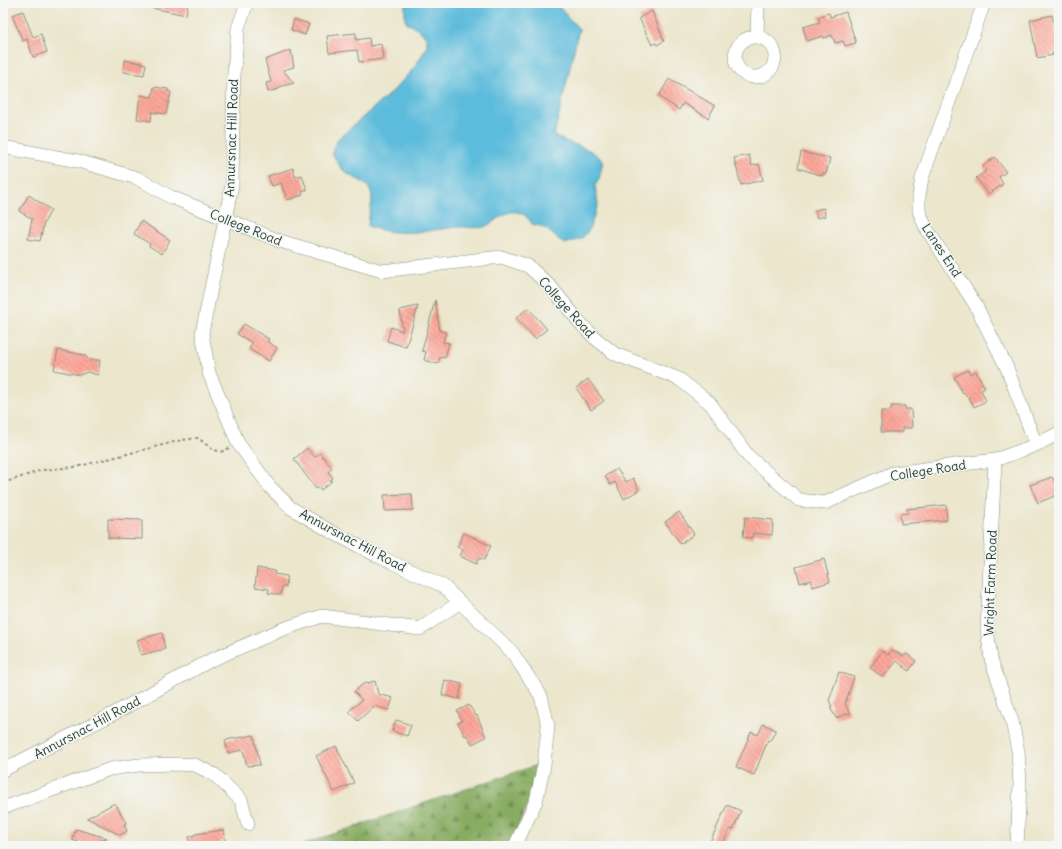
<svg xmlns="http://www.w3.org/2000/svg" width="1062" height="849" font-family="Delius,sans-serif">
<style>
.forest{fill:url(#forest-firs);stroke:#53744b}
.water{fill:#5dbcdb;stroke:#3e7c88}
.building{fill:url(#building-back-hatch)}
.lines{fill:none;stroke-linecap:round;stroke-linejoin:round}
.minor-casing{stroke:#859280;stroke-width:14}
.path{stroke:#859280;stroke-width:2;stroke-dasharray:3 3;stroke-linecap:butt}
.minor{stroke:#fff;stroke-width:13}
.labels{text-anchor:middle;stroke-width:3;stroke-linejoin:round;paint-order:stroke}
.street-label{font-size:13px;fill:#1f3d34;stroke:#f6f6f2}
</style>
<defs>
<pattern id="forest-firs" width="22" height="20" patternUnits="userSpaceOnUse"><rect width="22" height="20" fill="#87ac62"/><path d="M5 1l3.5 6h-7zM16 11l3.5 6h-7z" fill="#6e8d52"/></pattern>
<pattern id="building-back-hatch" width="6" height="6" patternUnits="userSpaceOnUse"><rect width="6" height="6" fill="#fda79a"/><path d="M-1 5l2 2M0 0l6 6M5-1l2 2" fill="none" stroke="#cc897e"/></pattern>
</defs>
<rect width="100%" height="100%" fill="#f6f6f2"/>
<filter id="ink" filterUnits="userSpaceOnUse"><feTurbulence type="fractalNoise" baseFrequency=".025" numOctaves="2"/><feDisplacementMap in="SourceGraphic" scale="8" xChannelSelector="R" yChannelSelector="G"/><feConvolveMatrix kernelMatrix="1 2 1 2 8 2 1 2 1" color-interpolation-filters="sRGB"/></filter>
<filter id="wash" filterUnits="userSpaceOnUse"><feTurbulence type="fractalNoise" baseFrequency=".012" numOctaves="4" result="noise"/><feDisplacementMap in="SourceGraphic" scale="16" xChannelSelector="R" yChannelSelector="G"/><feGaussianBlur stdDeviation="0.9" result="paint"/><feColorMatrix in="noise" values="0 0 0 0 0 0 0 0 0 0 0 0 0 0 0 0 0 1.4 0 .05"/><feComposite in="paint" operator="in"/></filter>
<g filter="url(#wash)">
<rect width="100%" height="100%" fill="#ebe6cc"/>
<path class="forest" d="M 537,765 C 534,796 522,821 506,846 L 298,846 Z"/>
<path class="water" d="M 405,3 L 448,3 C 455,6 463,6 471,3 L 552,3 L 561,9 L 579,29 L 554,136 C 571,145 590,146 603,161 L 599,179 L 595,186 L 598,204 L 589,230 L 581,239 L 564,244 C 556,238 543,223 533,225 C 528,217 521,210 511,212 C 501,214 493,223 484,227 C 476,229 467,226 459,227 C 428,230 399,238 368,226 C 368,216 372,207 372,198 C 371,180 352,180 342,169 C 338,164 335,158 332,153 L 338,139 L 394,90 L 414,68 L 427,47 L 427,38 L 417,28 L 408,24 L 405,19 Z"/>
<g id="blocks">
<path class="building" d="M 147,3 L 188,3 L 186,15 L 147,7 Z
M 23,11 L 33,37 L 41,34 L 47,52 L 33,57 L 27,39 L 23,41 L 12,15 Z
M 652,11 L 664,41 L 657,45 L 656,43 L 652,45 L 639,18 Z
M 846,12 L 856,43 L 845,46 L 843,41 L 835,43 L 832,35 L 824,38 L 823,36 L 807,41 L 803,27 L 820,22 L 818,17 L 829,13 L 830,17 Z
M 1052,15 L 1057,37 L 1059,36 L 1059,51 L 1052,53 L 1053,55 L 1037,58 L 1030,20 Z
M 294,19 L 309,24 L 305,35 L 291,30 Z
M 356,33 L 356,40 L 369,38 L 370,46 L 381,44 L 383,59 L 359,62 L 357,50 L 329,53 L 327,36 Z
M 291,50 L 294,67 L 283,70 L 294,83 L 279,87 L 279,89 L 268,92 L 266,83 L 271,82 L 265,60 Z
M 125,60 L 146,64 L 144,75 L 123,72 Z
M 669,79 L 715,106 L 708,118 L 683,103 L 679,110 L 659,96 Z
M 154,87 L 168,89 L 168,92 L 171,92 L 166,114 L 152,112 L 151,121 L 137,119 L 140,95 L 152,97 Z
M 801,152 L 830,158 L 826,174 L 823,173 L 823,176 L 798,168 Z
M 749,155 L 752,166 L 759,164 L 763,180 L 741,185 L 734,158 Z
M 995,157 L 1006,172 L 999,177 L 1003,184 L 989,194 L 976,178 L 986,171 L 983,166 Z
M 293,168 L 295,177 L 302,175 L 307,190 L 302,192 L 303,195 L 287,200 L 281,183 L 272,186 L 268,176 Z
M 29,195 L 51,210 L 44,223 L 40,241 L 28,239 L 32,219 L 19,211 Z
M 824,208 L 825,216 L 817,218 L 815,210 Z
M 141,221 L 170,240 L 162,254 L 149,246 L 150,244 L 134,234 Z
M 435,300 L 440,331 L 446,332 L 443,342 L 449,343 L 445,358 L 440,357 L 438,364 L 424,360 L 426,352 L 422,351 Z
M 418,306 L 406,347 L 387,341 L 391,327 L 403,331 L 400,310 Z
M 528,308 L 547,329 L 535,339 L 516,318 Z
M 244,324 L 269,339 L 267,341 L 277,348 L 269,361 L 249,349 L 252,343 L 237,334 Z
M 58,350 L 84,355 L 89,360 L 100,360 L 98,375 L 87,372 L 80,375 L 54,370 Z
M 968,370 L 970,374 L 976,371 L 985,388 L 981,390 L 986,401 L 974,407 L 969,397 L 968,398 L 964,392 L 963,393 L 954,377 Z
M 588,379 L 604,401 L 591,410 L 576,388 Z
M 891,406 L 905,406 L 905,409 L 911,409 L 912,428 L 902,428 L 902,432 L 881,432 L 881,411 L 891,411 Z
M 307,448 L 315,457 L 320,453 L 332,468 L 328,472 L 333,478 L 330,480 L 332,481 L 321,490 L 319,487 L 316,489 L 294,459 Z
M 617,469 L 626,482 L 633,478 L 639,490 L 624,499 L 615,482 L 610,485 L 605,476 Z
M 1052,477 L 1054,481 L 1059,478 L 1059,494 L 1038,503 L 1030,485 Z
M 412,494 L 413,510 L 385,511 L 384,495 Z
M 946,505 L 947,520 L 901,524 L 900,514 L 908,513 L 907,509 Z
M 679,512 L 694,534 L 681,544 L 665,522 Z
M 745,517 L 773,520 L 772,535 L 753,533 L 752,538 L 743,537 Z
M 108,519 L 142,520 L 142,539 L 108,538 Z
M 464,533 L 491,546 L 484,560 L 479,558 L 476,564 L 460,556 L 463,550 L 457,547 Z
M 824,559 L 830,582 L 813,587 L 811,580 L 800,583 L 796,567 Z
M 257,568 L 275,571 L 274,574 L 287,576 L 286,587 L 282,586 L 281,595 L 268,593 L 269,589 L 255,587 Z
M 162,633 L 165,649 L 141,655 L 137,640 Z
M 892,650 L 904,656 L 907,654 L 916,661 L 909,671 L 897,661 L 883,677 L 870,668 L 882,651 L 888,655 Z
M 839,672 L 854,677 L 845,704 L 850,713 L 836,718 L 830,707 L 832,706 L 829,701 Z
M 445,680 L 462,684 L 459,699 L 442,695 Z
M 375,681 L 378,694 L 393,698 L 389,710 L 374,706 L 358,721 L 349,711 L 362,700 L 354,692 L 363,684 Z
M 469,705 L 476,716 L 477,715 L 486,737 L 472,744 L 467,735 L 465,736 L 458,723 L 462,721 L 457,711 Z
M 396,720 L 411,725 L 407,736 L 392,731 Z
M 763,724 L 776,730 L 770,741 L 768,740 L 754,775 L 736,767 L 751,732 L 758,735 Z
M 254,735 L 260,765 L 247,766 L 243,750 L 228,753 L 225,740 Z
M 336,746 L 354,783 L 334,792 L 316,756 Z
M 115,803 L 126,823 L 124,824 L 127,831 L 120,835 L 87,818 Z
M 727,805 L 741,811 L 733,830 L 730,829 L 722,846 L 719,846 L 710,842 Z
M 76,829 L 107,838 L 89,846 L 72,840 Z
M 224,830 L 225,841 L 219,842 L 219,846 L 189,846 L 189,837 L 195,835 L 195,834 Z"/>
</g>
</g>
<g filter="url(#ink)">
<use href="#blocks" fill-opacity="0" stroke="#859280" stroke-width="1"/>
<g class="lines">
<defs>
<path id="minor" d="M 247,3 L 238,28 L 234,71 L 232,185 L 202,333 L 209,373 L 238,443 L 270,487 L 291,508 L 330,531 L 376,555 L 443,586 L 512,652 L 541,696 L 548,726 L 544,765 L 536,801 L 515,846
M 984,3 L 922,178 L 919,196 L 919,211 L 926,228 L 975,304 L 1007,368 L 1036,445
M735 57a20 20 0 1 1 40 0a20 20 0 1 1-40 0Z
M 757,37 L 758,3
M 3,147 L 78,161 L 137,178 L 171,197 L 280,241 L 382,271 L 501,257 L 528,266 L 551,287 L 581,324 L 595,338 L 615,354 L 679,379 L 710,403 L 748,456 L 799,500 L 825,503 L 893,473 L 995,460 L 1036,445 L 1059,433
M 995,460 L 987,629 L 991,659 L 1012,721 L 1018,751 L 1020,784 L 1017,846
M 3,770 L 113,714 L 211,660 L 283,629 L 322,616 L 420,629 L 460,602
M 3,808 L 110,769 L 139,765 L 178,764 L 195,765 L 215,775 L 241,800 L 248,824"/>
</defs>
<use href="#minor" class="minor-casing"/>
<path class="path" d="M 3,483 L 42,470 L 76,467 L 182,440 L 198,438 L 212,449 L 221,452 L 229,448"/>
<use href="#minor" class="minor"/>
</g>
</g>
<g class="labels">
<g class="street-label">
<text transform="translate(231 138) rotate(-88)" y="5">Annursnac Hill Road</text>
<text transform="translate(246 227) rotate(22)" y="5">College Road</text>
<text transform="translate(942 250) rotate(57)" y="5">Lanes End</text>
<text transform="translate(567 307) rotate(48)" y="5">College Road</text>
<text transform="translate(928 470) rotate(-9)" y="5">College Road</text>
<text transform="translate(353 540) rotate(28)" y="5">Annursnac Hill Road</text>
<text transform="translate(990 583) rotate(-88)" y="5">Wright Farm Road</text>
<text transform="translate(87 727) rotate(-28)" y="5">Annursnac Hill Road</text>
</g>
</g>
<rect width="1062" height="849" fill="none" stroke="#f6f6f2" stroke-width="16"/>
</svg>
